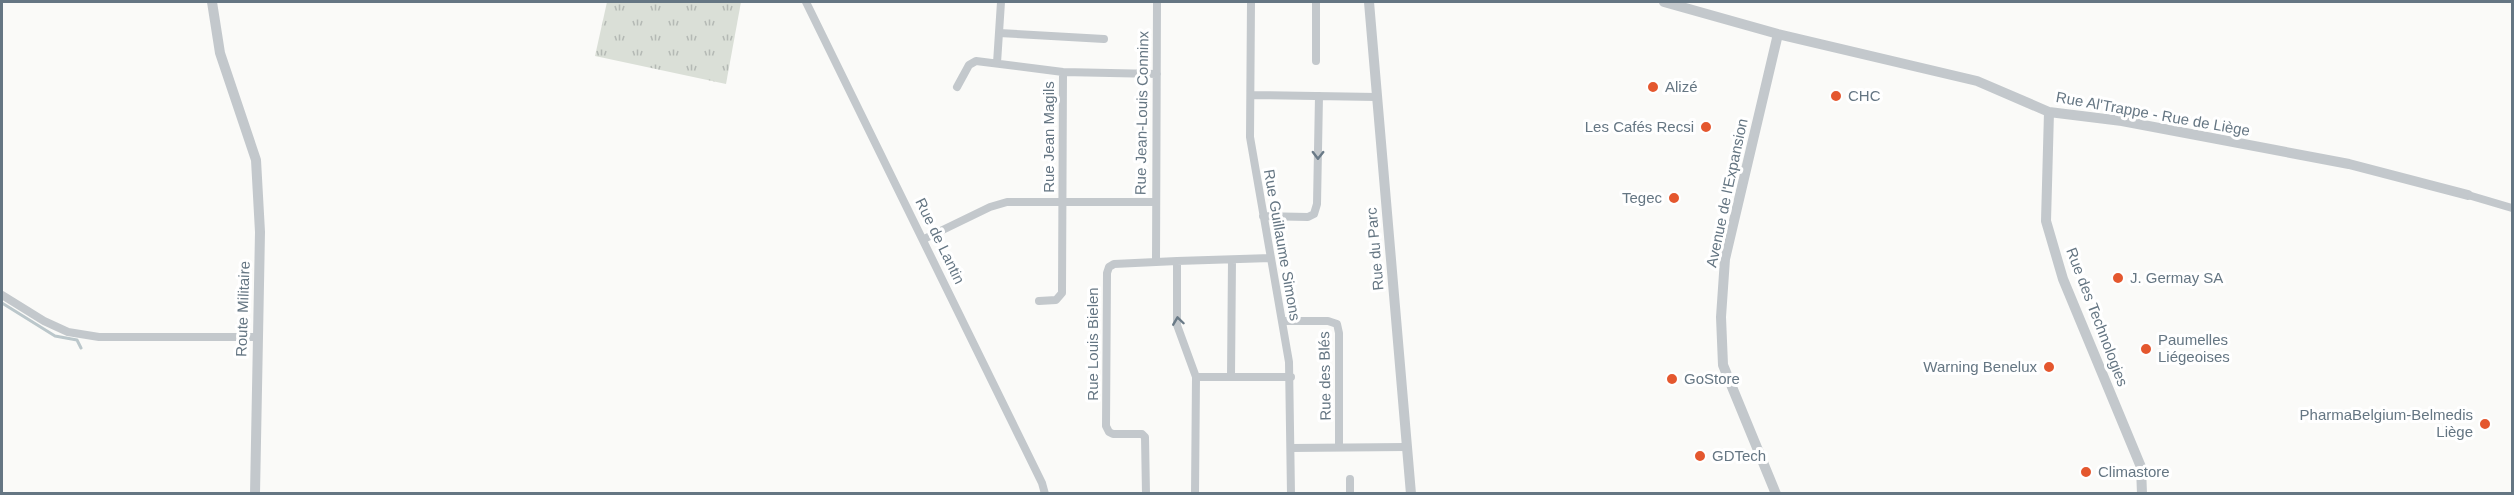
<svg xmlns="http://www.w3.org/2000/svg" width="2514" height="495" font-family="Helvetica,sans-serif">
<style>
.grass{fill:url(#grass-tufts)}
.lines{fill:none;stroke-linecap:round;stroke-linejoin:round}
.stream{stroke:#bbc7cb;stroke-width:3}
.minor{stroke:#c3c8cc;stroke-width:8}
.tertiary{stroke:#c3c8cc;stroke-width:10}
.oneway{stroke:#6a7a87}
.poi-dot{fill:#e4572e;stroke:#fff;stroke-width:2}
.labels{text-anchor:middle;stroke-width:6;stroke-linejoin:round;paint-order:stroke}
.poi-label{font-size:15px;fill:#657683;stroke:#fff;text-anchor:start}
.street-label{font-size:15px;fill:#657683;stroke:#fff}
</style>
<defs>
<pattern id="grass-tufts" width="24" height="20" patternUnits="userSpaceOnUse" patternTransform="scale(1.5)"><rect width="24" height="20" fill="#dadfd7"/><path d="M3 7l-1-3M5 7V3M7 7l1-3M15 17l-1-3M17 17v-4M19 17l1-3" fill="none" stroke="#b4b9b4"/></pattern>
</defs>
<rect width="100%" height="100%" fill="#fafaf8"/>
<path class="grass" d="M 607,2 L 741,2 L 726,84 L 595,56 Z"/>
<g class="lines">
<path class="stream" d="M 2,303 L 55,336 L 77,340 L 81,348"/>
<path class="minor" d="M 806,2 L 1042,483 L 1045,494
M 1251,2 L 1250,137 L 1289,362 L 1291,494
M 999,33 L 1104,39
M 1316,61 L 1316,2
M 997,63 L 1001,2
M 957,87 L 969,65 L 976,61 L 1063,72 L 1157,74
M 1251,95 L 1376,97
M 2468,195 L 2512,208
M 1263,216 L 1308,217 L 1314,214 L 1317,204 L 1319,96
M 924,239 L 990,207 L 1007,202 L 1156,202
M 1156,261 L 1157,2
M 1177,261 L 1271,258
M 2,295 L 44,321 L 68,332 L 99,337 L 257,337
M 1039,301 L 1056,300 L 1062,293 L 1063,72
M 1282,321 L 1328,321 L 1337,324 L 1339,333 L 1339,447
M 1231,376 L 1232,260
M 1196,377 L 1291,377
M 1291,448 L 1405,447
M 1350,479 L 1350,494
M 1146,494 L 1145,437 L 1142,434 L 1113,434 L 1109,432 L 1106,426 L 1107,273 L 1109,267 L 1114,264 L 1177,261 L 1177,325 L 1196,377 L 1195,494"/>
<path class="tertiary" d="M 212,2 L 220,53 L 256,160 L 260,232 L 255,494
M 1369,2 L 1411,494
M 1664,2 L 1778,34 L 1977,81 L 2049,112 L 2122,121 L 2349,164 L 2468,195
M 2049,112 L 2046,221 L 2063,279 L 2141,467 L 2142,494
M 1776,494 L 1723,365 L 1721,317 L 1725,259 L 1778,34"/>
</g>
<defs><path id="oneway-chevron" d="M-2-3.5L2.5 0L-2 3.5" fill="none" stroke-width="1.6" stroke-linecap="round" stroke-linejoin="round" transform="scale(1.5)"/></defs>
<g class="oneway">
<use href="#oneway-chevron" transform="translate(1318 155) rotate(91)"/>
<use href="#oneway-chevron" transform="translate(1178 321) rotate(-98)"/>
</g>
<g class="poi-dot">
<circle cx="1653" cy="87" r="6"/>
<circle cx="1836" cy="96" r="6"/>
<circle cx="1706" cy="127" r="6"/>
<circle cx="1674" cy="198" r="6"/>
<circle cx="2118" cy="278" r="6"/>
<circle cx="2146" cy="349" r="6"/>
<circle cx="2049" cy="367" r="6"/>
<circle cx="1672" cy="379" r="6"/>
<circle cx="2485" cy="424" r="6"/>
<circle cx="1700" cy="456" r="6"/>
<circle cx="2086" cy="472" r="6"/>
</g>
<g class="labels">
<g class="poi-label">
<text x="1665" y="92">Alizé</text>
<text x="1848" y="101">CHC</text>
<text x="1694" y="132" text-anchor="end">Les Cafés Recsi</text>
<text x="1662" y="203" text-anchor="end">Tegec</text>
<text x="2130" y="283">J. Germay SA</text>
<text x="2158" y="345">Paumelles<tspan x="2158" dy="17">Liégeoises</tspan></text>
<text x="2037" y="372" text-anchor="end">Warning Benelux</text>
<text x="1684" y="384">GoStore</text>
<text x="2473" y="420" text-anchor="end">PharmaBelgium-Belmedis<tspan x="2473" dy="17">Liège</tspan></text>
<text x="1712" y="461">GDTech</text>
<text x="2098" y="477">Climastore</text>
</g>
<g class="street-label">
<text transform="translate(1142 113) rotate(-89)" y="5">Rue Jean-Louis Conninx</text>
<text transform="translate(2153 114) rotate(10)" y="5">Rue Al'Trappe - Rue de Liège</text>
<text transform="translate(1049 137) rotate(-90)" y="5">Rue Jean Magils</text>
<text transform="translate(1727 193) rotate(-78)" y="5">Avenue de l'Expansion</text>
<text transform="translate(940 241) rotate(64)" y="5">Rue de Lantin</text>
<text transform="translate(1282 245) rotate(80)" y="5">Rue Guillaume Simons</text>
<text transform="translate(1375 249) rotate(-95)" y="5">Rue du Parc</text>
<text transform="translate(243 309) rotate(-88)" y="5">Route Militaire</text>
<text transform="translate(2097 317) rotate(69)" y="5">Rue des Technologies</text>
<text transform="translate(1093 344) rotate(-90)" y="5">Rue Louis Bielen</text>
<text transform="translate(1325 376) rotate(-91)" y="5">Rue des Blés</text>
</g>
</g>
<rect width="2514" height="495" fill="none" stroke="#657683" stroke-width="6"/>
</svg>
